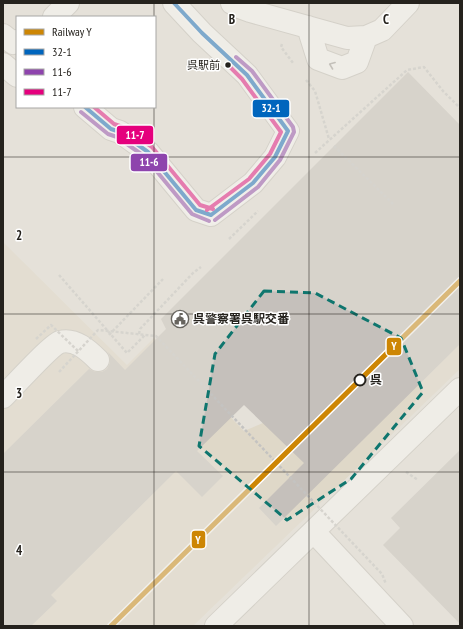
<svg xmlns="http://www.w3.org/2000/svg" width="463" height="629" font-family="'PT Sans Narrow','Noto Sans JP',sans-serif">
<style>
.built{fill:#dfd8c8}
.building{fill:#c5c0bb}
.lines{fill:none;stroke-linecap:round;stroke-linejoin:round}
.minor-casing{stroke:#c0bdb6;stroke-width:24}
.path{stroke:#c4c3c1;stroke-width:2.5;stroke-dasharray:3 2;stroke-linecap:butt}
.minor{stroke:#fbfaf9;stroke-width:22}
.path-bridge{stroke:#c4c3c1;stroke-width:2.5;stroke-dasharray:3 2;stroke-linecap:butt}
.bus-1-casing{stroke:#fff;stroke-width:7}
.bus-2-casing{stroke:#fff;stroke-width:7}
.bus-3-casing{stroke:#fff;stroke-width:7}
.bus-1{stroke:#0065bd;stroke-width:4}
.bus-2{stroke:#8e44ad;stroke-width:4}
.bus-3{stroke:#e5007d;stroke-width:4}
.rail-1-casing{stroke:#fff;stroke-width:8}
.rail-1{stroke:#cd8604;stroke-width:5}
.oneway{stroke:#9b9996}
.marked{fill:none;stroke:#0f766e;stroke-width:3;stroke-dasharray:8 5;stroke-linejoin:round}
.grid{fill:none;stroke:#25221d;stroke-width:1;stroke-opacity:0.55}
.bus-dot{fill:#25221d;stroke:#fff;stroke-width:1.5}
.stop-dot{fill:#fff;stroke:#25221d;stroke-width:2}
.labels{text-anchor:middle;stroke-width:3;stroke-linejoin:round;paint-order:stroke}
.bus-label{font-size:11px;fill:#25221d;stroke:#fff;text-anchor:end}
.poi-label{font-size:12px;font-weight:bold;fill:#25221d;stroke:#fff;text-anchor:start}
.stop-label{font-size:12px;font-weight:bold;fill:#25221d;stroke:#fff;text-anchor:start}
.grid-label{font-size:13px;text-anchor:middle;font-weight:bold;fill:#25221d;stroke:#fff;stroke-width:3;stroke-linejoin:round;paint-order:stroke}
.line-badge{stroke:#fff;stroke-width:1.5}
.badge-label{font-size:11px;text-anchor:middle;font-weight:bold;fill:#fff}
</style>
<rect width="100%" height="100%" fill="#e5e1d9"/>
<path class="built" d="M 460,227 L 460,369 L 193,626 L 3,626 L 3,242 L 127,365 L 154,338 L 244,431 L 263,423 Z"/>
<path class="building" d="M 408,72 L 460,125 L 460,344 L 276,526 L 259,508 L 304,463 L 244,405 L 197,451 L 223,476 L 202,497 L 176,471 L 51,595 L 57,601 L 31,626 L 3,626 L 3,454 L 89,369 L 95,372 L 102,372 L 107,369 L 110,363 L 110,357 L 108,352 L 125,370 L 166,329 L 161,319 Z
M 460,450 L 460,624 L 383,545 L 400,528 L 391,518 Z"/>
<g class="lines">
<defs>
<path id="minor" d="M 232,3 L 239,7 L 250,11 L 347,38 L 366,37 L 382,30 L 408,3
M 54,17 L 68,3
M 308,27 L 318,59 L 342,68 L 357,62 L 366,37
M 3,35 L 13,43 L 17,41
M 3,64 L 17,76
M 85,107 L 111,129 L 120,132 L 148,152 L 196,210 L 211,215 L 253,183 L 275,157 L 288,131 L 247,75 L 202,33 L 174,3
M 3,397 C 13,387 51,345 60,342 C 75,338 88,350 98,360
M 314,532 L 402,626
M 216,626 L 460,389"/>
</defs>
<use href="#minor" class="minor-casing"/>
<path class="path" d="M 282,44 L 281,47 L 293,63
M 306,80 L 315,91 L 329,139
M 334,146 L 394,205
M 315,153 L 407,70 L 424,67 L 443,91 L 460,108
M 229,239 L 258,211
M 59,275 L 127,353 L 145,335
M 139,334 L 140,329 L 193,273 L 201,267
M 109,335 L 163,279
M 406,472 L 418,480"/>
<use href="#minor" class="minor"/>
<path class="path-bridge" d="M 36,339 L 51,325 L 78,351
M 59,372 L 98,330 L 156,336 L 382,574 L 386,584"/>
<defs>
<path id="bus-1" d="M 174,3 L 202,33 L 247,75 L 288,131 L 275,157 L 253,183 L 211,215
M 85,107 L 111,129 L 120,132 L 148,152 L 196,210 L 211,215"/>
<path id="bus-2" d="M 81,112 L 108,134 L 117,137 L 144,156 L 192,214 L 209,221
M 215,220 L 258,187 L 280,160 L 294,132 L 293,127 L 252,71 L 236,57"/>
<path id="bus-3" d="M 94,107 L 114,124 L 123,127 L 152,147 L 200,205 L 213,209
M 207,210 L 249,179 L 270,154 L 281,132 L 242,79 L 228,65"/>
</defs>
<use href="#bus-1" class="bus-1-casing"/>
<use href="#bus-2" class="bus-2-casing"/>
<use href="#bus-3" class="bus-3-casing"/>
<use href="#bus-1" class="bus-1"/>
<use href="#bus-2" class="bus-2"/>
<use href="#bus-3" class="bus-3"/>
<defs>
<path id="rail-1" d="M 111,626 L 460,281"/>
</defs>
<use href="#rail-1" class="rail-1-casing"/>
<use href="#rail-1" class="rail-1"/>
</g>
<defs><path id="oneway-chevron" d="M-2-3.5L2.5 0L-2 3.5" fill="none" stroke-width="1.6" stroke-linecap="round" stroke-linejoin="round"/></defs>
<use class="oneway" href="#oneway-chevron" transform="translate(332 65) rotate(-159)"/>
<path d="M0 0H463V629H0ZM 264,291 L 315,293 L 401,338 L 423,392 L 351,479 L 287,520 L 199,446 L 215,354 Z" fill="#e5e1d9" fill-opacity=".55" fill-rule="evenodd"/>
<path class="marked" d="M 264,291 L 315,293 L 401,338 L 423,392 L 351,479 L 287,520 L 199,446 L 215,354 Z"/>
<path class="grid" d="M 154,3 L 154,17M 309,3 L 309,626M 154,107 L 154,626M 3,157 L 460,157M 3,314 L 460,314M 3,472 L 460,472"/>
<defs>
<symbol id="civic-ring" viewBox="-11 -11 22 22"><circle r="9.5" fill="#fff" stroke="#68655f" stroke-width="1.5"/><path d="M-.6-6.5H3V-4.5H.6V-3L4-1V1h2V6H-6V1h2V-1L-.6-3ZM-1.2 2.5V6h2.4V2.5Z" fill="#68655f"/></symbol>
</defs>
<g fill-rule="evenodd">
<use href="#civic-ring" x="170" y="309" width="20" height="20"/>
</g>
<circle class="bus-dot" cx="228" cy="65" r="3.5"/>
<circle class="stop-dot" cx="360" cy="380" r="5.5"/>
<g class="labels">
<g class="bus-label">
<text x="220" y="69">呉駅前</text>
</g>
<g class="poi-label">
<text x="193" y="323">呉警察署呉駅交番</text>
</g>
<g class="stop-label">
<text x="370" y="384">呉</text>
</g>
</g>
<g class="grid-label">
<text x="232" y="24">B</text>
<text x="386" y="24">C</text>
<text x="19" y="240">2</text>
<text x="19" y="398">3</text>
<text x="19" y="555">4</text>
</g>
<g class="line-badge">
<rect x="252" y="99" width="38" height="19" rx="4" fill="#0065bd"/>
<rect x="116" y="125" width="38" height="20" rx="4" fill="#e5007d"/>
<rect x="130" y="153" width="38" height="19" rx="4" fill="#8e44ad"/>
<rect x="386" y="337" width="16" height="19" rx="4" fill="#cd8604"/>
<rect x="191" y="530" width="15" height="19" rx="4" fill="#cd8604"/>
</g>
<g class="badge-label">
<text x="271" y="112">32-1</text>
<text x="135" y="139">11-7</text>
<text x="149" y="166">11-6</text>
<text x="394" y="350">Y</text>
<text x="198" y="544">Y</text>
</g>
<rect width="463" height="629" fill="none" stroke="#25221d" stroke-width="8"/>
<rect x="16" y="16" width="140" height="92" fill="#ffffff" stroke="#a8a7a5"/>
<rect x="24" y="29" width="20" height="6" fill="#cd8604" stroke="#a8a7a5"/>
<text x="52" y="36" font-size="12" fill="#25221d">Railway Y</text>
<rect x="24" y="49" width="20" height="6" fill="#0065bd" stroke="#a8a7a5"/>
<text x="52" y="56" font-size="12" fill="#25221d">32-1</text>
<rect x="24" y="69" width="20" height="6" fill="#8e44ad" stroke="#a8a7a5"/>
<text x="52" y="76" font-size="12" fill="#25221d">11-6</text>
<rect x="24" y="89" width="20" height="6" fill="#e5007d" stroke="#a8a7a5"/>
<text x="52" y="96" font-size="12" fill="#25221d">11-7</text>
</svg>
